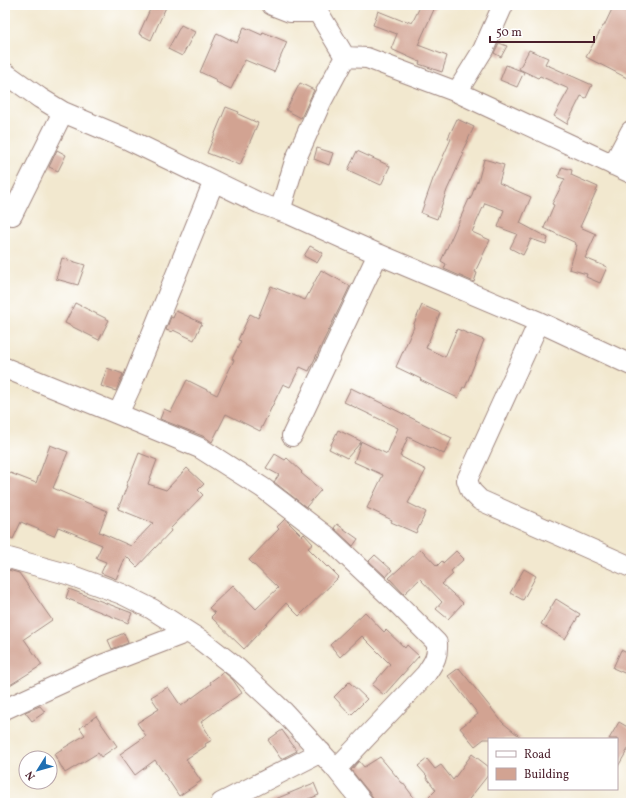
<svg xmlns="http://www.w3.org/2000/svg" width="636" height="808" font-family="Vollkorn,serif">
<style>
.building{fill:#d2a392}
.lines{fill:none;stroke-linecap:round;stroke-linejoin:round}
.minor-casing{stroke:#9e847d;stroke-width:22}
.minor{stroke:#fff;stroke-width:20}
</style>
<rect width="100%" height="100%" fill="#fff"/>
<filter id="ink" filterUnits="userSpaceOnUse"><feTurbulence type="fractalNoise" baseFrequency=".025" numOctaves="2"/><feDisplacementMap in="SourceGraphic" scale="8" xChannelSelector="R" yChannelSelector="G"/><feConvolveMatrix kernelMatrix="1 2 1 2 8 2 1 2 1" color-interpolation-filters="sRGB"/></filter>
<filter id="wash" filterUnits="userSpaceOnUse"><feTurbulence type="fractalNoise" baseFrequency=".012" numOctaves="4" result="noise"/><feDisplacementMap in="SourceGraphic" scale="16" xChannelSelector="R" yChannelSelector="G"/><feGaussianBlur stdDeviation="0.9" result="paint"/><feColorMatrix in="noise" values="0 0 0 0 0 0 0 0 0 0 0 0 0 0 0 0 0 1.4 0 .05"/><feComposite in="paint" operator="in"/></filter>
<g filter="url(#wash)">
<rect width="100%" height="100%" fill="#f2e8cf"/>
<g id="blocks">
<path class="building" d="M 152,5 L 167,5 L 151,40 L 139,34 Z
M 421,5 L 436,5 L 418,45 L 447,56 L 442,72 L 419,64 L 420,62 L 391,49 L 397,34 L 373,25 L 378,11 L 403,21 L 404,20 L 412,23 Z
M 614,5 L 631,5 L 631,80 L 586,57 L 603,26 L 604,26 Z
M 181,25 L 195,32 L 182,56 L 168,49 Z
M 244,27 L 262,35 L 263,32 L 287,42 L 274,72 L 245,60 L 231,89 L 216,82 L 217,80 L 200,72 L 217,33 L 237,43 Z
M 499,43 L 507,46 L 501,57 L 494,53 Z
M 529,50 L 548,58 L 545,64 L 592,85 L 586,98 L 581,96 L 567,124 L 554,116 L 569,89 L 540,76 L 538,78 L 519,69 Z
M 506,65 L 524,72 L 517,87 L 500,80 Z
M 300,83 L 314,90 L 301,118 L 286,110 Z
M 226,107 L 239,112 L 238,114 L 258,123 L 240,165 L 220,157 L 220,158 L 207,153 Z
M 457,119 L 474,127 L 462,152 L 464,153 L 447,190 L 437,219 L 421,213 L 433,179 L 451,139 L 448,138 Z
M 317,148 L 333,153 L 329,165 L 314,159 Z
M 57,150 L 66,155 L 58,171 L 49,167 Z
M 357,151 L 390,166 L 381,185 L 348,170 Z
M 484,159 L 504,165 L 499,183 L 531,197 L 520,223 L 548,238 L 546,244 L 531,239 L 523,255 L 510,248 L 517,234 L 498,227 L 504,210 L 485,203 L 472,232 L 490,240 L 475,272 L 477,273 L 474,282 L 444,269 L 446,264 L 441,261 L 469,199 L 470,200 L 477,181 L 478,182 Z
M 562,167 L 572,170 L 571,175 L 598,187 L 580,227 L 596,234 L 585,258 L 607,267 L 600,283 L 586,277 L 587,274 L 569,269 L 577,245 L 575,245 L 576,243 L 544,228 L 554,205 L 552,204 L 565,179 L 558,177 Z
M 310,246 L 323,253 L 317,263 L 304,256 Z
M 62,258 L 85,265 L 78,285 L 56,279 Z
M 321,270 L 350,286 L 309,371 L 300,367 L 290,387 L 283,384 L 260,431 L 226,414 L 212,442 L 205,437 L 160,419 L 164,409 L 171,412 L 187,380 L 217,395 L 234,360 L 232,359 L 241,341 L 238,340 L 250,314 L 258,318 L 271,286 L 305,300 Z
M 75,303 L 109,320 L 99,340 L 65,323 Z
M 422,305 L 440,313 L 426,348 L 445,357 L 457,329 L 484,340 L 465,388 L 463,387 L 458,398 L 420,380 L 421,379 L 396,367 L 414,327 L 413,326 Z
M 176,311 L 202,323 L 194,340 L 173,330 L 172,332 L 166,330 L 171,317 L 173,318 Z
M 107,368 L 123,374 L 116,391 L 101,386 Z
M 351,388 L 452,438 L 444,454 L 408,437 L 400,456 L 426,470 L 408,503 L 426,512 L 416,533 L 391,522 L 392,520 L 367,508 L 383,475 L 354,462 L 361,442 L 347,458 L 329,449 L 338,430 L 387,454 L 398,428 L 344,402 Z
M 50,445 L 68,452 L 53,488 L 71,496 L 107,511 L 99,532 L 131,546 L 153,523 L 118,509 L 127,486 L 126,486 L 139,453 L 157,460 L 148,484 L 166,490 L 187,468 L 204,484 L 198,490 L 203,495 L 170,529 L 171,531 L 137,567 L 126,556 L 116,579 L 101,573 L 106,562 L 96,558 L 102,545 L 58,527 L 54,536 L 21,522 L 13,539 L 5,535 L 5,471 L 36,483 Z
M 275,454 L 285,460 L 287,458 L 302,472 L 301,473 L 321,490 L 306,507 L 274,482 L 279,475 L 266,468 Z
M 285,519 L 302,536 L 304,534 L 313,544 L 308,548 L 327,567 L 328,566 L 339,577 L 299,616 L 286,603 L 244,649 L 211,617 L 215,613 L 209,608 L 233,585 L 256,609 L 278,588 L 249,560 L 279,529 L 277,527 Z
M 337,524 L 358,539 L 353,546 L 334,528 Z
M 421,549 L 437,566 L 442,561 L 443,563 L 456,551 L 464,559 L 451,571 L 453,574 L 442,584 L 463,603 L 448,619 L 436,609 L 442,602 L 420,579 L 404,594 L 389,578 Z
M 375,555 L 392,570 L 386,577 L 369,561 Z
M 5,569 L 19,573 L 52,620 L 24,639 L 42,665 L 10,685 L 5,678 Z
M 524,569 L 536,576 L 523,600 L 510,593 Z
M 69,589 L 132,613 L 128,623 L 66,598 Z
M 556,599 L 580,614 L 565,639 L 541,624 Z
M 365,612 L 384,632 L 386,630 L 405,648 L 407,645 L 419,656 L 384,695 L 372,685 L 390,664 L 362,636 L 340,657 L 330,645 Z
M 124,633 L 128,643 L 112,649 L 108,640 Z
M 621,650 L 631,655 L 631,676 L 613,668 Z
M 459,668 L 503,723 L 523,739 L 484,739 L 475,746 L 460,728 L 478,714 L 448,676 Z
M 224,672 L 233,680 L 242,693 L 225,704 L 201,722 L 212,740 L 205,744 L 206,746 L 186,759 L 201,781 L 179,796 L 155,760 L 135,775 L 120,754 L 146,736 L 137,723 L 159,709 L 151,697 L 168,687 L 181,706 L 211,684 L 210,682 Z
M 349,682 L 367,699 L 351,715 L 334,697 Z
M 40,706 L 45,712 L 32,721 L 25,712 Z
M 96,716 L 117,746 L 101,757 L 98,753 L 65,773 L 54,754 L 85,735 L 80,728 Z
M 619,722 L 631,729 L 631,744 L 617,768 L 617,739 L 609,739 Z
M 282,730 L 297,751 L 281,759 L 268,740 Z
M 472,754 L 489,767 L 489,774 L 466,803 L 423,803 L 436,790 L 426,777 L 427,776 L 418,766 L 427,759 L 435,769 L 441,765 L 453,780 Z
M 380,757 L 402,783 L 403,783 L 418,803 L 374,803 L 372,796 L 351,770 L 359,761 L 364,767 Z
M 314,783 L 319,795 L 298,803 L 266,803 Z"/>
</g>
</g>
<g filter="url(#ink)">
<use href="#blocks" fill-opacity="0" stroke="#9e847d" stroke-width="1"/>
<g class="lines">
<defs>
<path id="minor" d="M 272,5 L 290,12 L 318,12 L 345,57
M 5,73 L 40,98 L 63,112 L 127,139 L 259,203 L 289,214 L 378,254 L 539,322 L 631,365
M 457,92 L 483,50 L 503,5
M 613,165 L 631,131
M 214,181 L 130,388 L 118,414 L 200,448 L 263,488 L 326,536 L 398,604 L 437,643 C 438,658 433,663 426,674 L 336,769
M 280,211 L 295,161 L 321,102 L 345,57 L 367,58 L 457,92 L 631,173
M 12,215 L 63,112
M 539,322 L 467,480 L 471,491 L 480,500 L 631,567
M 5,368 L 118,414
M 292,436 L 378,254
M 5,557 L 67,574 L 122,594 L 152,609 L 202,641 L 238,669 L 283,711 L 336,769 L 363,803
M 5,709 L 99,666 L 188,632
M 221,803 L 321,752"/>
</defs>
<use href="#minor" class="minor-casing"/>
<use href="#minor" class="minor"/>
</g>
</g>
<rect width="636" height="808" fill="none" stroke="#fff" stroke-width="20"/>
<rect x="488" y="738" width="130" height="52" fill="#ffffff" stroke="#b7a5aa"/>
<rect x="496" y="751" width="20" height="6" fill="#ffffff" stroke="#b7a5aa"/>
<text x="524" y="758" font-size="12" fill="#4a1f2b">Road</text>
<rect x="496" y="768" width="20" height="12" fill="#d2a392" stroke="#b7a5aa"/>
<text x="524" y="778" font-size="12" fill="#4a1f2b">Building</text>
<g transform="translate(38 770) rotate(233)"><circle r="19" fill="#ffffff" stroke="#b7a5aa"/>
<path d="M0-3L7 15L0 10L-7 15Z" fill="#1f6fb2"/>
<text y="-6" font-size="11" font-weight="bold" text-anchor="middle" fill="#4a1f2b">N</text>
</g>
<path d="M490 36v6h104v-6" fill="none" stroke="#4a1f2b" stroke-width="2"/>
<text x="496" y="36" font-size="12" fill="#4a1f2b" stroke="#ffffff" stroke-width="3" paint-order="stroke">50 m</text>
</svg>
